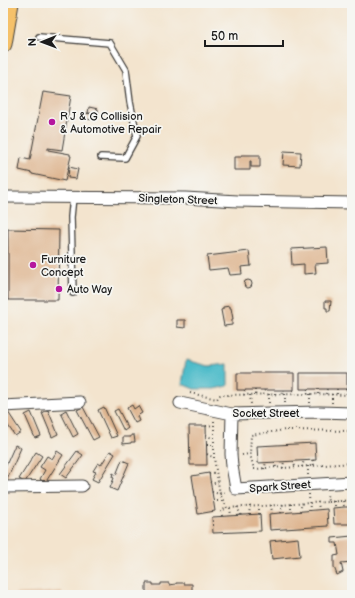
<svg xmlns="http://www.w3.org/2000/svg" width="355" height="598" font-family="'Balsamiq Sans',sans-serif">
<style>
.water{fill:#4ebbc9;stroke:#356c72}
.building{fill:#deb590}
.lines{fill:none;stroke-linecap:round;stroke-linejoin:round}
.lane-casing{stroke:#3c3a37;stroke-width:8}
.street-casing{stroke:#3c3a37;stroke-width:13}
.primary-casing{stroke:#3c3a37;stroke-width:19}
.path{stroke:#3c3a37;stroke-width:2;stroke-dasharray:1 3;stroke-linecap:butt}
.lane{stroke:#fff;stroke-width:5.5}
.street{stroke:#fff;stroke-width:11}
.primary{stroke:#f5c16b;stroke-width:17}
.poi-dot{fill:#b5179e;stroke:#f6f6f2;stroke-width:1.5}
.labels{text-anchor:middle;stroke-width:3.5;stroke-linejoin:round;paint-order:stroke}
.poi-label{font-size:11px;fill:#1c1c1c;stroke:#f6f6f2;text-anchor:start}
.street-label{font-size:11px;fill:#1c1c1c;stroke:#f6f6f2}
</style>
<rect width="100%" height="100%" fill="#f6f6f2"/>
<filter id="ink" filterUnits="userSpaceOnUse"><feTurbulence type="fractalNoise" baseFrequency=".025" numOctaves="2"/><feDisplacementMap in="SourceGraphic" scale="8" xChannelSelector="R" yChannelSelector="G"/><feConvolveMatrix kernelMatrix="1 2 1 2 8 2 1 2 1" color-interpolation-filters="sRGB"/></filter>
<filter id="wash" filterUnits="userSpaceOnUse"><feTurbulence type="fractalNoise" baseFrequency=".012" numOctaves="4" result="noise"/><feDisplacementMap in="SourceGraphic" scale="16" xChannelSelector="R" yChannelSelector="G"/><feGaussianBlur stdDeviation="0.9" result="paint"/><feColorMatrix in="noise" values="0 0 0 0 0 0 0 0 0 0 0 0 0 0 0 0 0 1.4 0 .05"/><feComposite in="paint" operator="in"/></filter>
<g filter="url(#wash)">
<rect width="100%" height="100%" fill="#f3e4ce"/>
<path class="water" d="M 186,360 L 209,366 L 228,364 L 228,386 L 214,389 L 194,389 L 182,384 Z"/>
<g id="blocks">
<path class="building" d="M 43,92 L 71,96 L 62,150 L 48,148 L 48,150 L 70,154 L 70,156 L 71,156 L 65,181 L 32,174 L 32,173 L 19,170 L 21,158 L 30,160 Z
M 89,107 L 98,109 L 98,114 L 88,113 Z
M 85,113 L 97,115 L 96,120 L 85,119 Z
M 284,151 L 301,152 L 300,166 L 283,165 Z
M 241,155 L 260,155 L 260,167 L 251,167 L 251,161 L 250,161 L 250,170 L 234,170 L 234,157 L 241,157 Z
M 69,167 L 78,169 L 76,179 L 68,178 Z
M 8,229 L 59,230 L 58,300 L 8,300 Z
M 327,247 L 328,263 L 315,264 L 316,273 L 304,274 L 304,264 L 292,265 L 291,249 Z
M 249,251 L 251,266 L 241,267 L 242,274 L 230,275 L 228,268 L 209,270 L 207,256 Z
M244 284a4 4 0 1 1 8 0a4 4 0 1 1-8 0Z
M 325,301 L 331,301 L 330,311 L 327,311 L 327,308 L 325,308 Z
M 230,306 L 230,308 L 231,308 L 233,319 L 232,319 L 232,325 L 224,326 L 221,310 L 223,309 L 223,307 Z
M 177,320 L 185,320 L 185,328 L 177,327 Z
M 237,373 L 294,373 L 294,390 L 237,390 Z
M 300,373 L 347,373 L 347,389 L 300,389 Z
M 132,405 L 134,409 L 138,406 L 142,413 L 137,416 L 139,421 L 135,423 L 127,408 Z
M 83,407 L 99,437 L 93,440 L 77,410 Z
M 104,407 L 117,436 L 111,438 L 98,410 Z
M 118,409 L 128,428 L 124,431 L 114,411 Z
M 48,410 L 58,434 L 52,437 L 42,413 Z
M 66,410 L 78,434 L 73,437 L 61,413 Z
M 8,412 L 21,432 L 15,436 L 3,418 L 3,415 Z
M 31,412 L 41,436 L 35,438 L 25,415 Z
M 189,426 L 206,426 L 207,465 L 190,465 Z
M 131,435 L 134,435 L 135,442 L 131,442 L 131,443 L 123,444 L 123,437 L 131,437 Z
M 315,443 L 316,460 L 258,463 L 257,446 Z
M 15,445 L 21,448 L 6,482 L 3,480 L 3,472 Z
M 57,451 L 63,455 L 45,483 L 40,479 L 45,470 L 40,467 L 47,456 L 52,459 Z
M 77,451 L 83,455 L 66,478 L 60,474 Z
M 110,451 L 115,454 L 98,482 L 92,479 L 96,472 L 93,471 L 98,463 L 101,465 Z
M 36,452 L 42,456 L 25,482 L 19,479 Z
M 122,460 L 129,463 L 117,491 L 110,488 L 114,478 L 112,477 L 113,473 L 116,475 Z
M 209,473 L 215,511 L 198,514 L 192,476 Z
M 344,507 L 352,507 L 352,524 L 334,524 L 333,508 Z
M 327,509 L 328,526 L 270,530 L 269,514 Z
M 260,514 L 261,531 L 213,533 L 212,517 Z
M 352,536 L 352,562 L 341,563 L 343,572 L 337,575 L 334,567 L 334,556 L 339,555 L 337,543 L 332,543 L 332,538 Z
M 298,538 L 300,556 L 272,559 L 270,541 Z
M 146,583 L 153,583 L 153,585 L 161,585 L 161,583 L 169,583 L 169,585 L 176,584 L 176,583 L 184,583 L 184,584 L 192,584 L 192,595 L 146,595 Z
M 62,591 L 62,595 L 15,595 L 15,594 Z"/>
</g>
</g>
<g filter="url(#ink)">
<use href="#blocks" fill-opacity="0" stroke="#3c3a37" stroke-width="1"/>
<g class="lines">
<defs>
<path id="lane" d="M 39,37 L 110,43 L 126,70 L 130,102 L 137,136 L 125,158 L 101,157
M 73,293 L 71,217 L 73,197"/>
<path id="street" d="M 3,197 L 185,198 L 238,201 L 352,203
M 180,403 L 232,414 L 320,412 L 352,413
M 3,406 L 80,402
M 232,414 L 231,454 L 232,466 L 236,489 L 352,482
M 3,487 L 82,486"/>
<path id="primary" d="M 3,44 L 10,3"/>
</defs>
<use href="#lane" class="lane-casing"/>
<use href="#street" class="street-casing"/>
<use href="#primary" class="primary-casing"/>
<path class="path" d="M 318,389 L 318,394
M 337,389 L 337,395
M 346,389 L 347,395
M 255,390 L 255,395
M 293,390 L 294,394
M 190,393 L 217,399 L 220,395 L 310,394 L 352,395
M 275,394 L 275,390
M 282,394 L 284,390
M 307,394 L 308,389
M 310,394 L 310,403
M 326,394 L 327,389
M 332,394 L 332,403
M 244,395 L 245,390
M 250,395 L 251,404
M 263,395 L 265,390
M 269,403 L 269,394
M 285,403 L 285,394
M 214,421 L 214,458 L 220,494 L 227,508 L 328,502 L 327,494
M 206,426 L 214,425
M 352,431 L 285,430 L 251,435 L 250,454 L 254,469 C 264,469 273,466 283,468 L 352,463
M 206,435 L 210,437 L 214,437
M 207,445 L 214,445
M 207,454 L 210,456 L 214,457
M 242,455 L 250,454
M 313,460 L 314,466
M 294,461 L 295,467
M 275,462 L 276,467
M 308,466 L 308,476
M 302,467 L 304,460
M 283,468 L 284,461
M 264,469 L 266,463
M 209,474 L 216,472
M 210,482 L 212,483 L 218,483
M 212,492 L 220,494 L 226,492
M 309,494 L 310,511
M 213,501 L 223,501
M 334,501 L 334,508
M 343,501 L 344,507
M 318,502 L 319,510
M 328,502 L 352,500
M 291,504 L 291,512
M 271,505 L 272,513
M 237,507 L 241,515
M 230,508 L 231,516
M 300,511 L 302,503
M 281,513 L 283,504
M 259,514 L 259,506
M 249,515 L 250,506
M 222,516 L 221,511 L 227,508"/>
<use href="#lane" class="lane"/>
<use href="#street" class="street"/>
<use href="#primary" class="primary"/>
</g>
</g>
<g class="poi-dot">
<circle cx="52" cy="122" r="4"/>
<circle cx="33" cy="265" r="4"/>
<circle cx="59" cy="289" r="4"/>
</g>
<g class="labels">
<g class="poi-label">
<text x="60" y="120">R J &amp; G Collision<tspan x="60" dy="13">&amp; Automotive Repair</tspan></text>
<text x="41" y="263">Furniture<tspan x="41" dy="13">Concept</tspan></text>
<text x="67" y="293">Auto Way</text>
</g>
<g class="street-label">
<text transform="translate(178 199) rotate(2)" y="4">Singleton Street</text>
<text x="266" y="417">Socket Street</text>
<text transform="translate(280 486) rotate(-4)" y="4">Spark Street</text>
</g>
</g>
<rect width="355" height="598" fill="none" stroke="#f6f6f2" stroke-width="16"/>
<g transform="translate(42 42) rotate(269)" stroke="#f6f6f2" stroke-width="3" paint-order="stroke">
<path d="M0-3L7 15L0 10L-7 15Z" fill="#1c1c1c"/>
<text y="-6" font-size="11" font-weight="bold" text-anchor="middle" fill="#1c1c1c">N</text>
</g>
<path d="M205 40v6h78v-6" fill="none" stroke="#1c1c1c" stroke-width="2"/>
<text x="211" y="40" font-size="12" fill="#1c1c1c" stroke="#f6f6f2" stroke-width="3" paint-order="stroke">50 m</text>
</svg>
